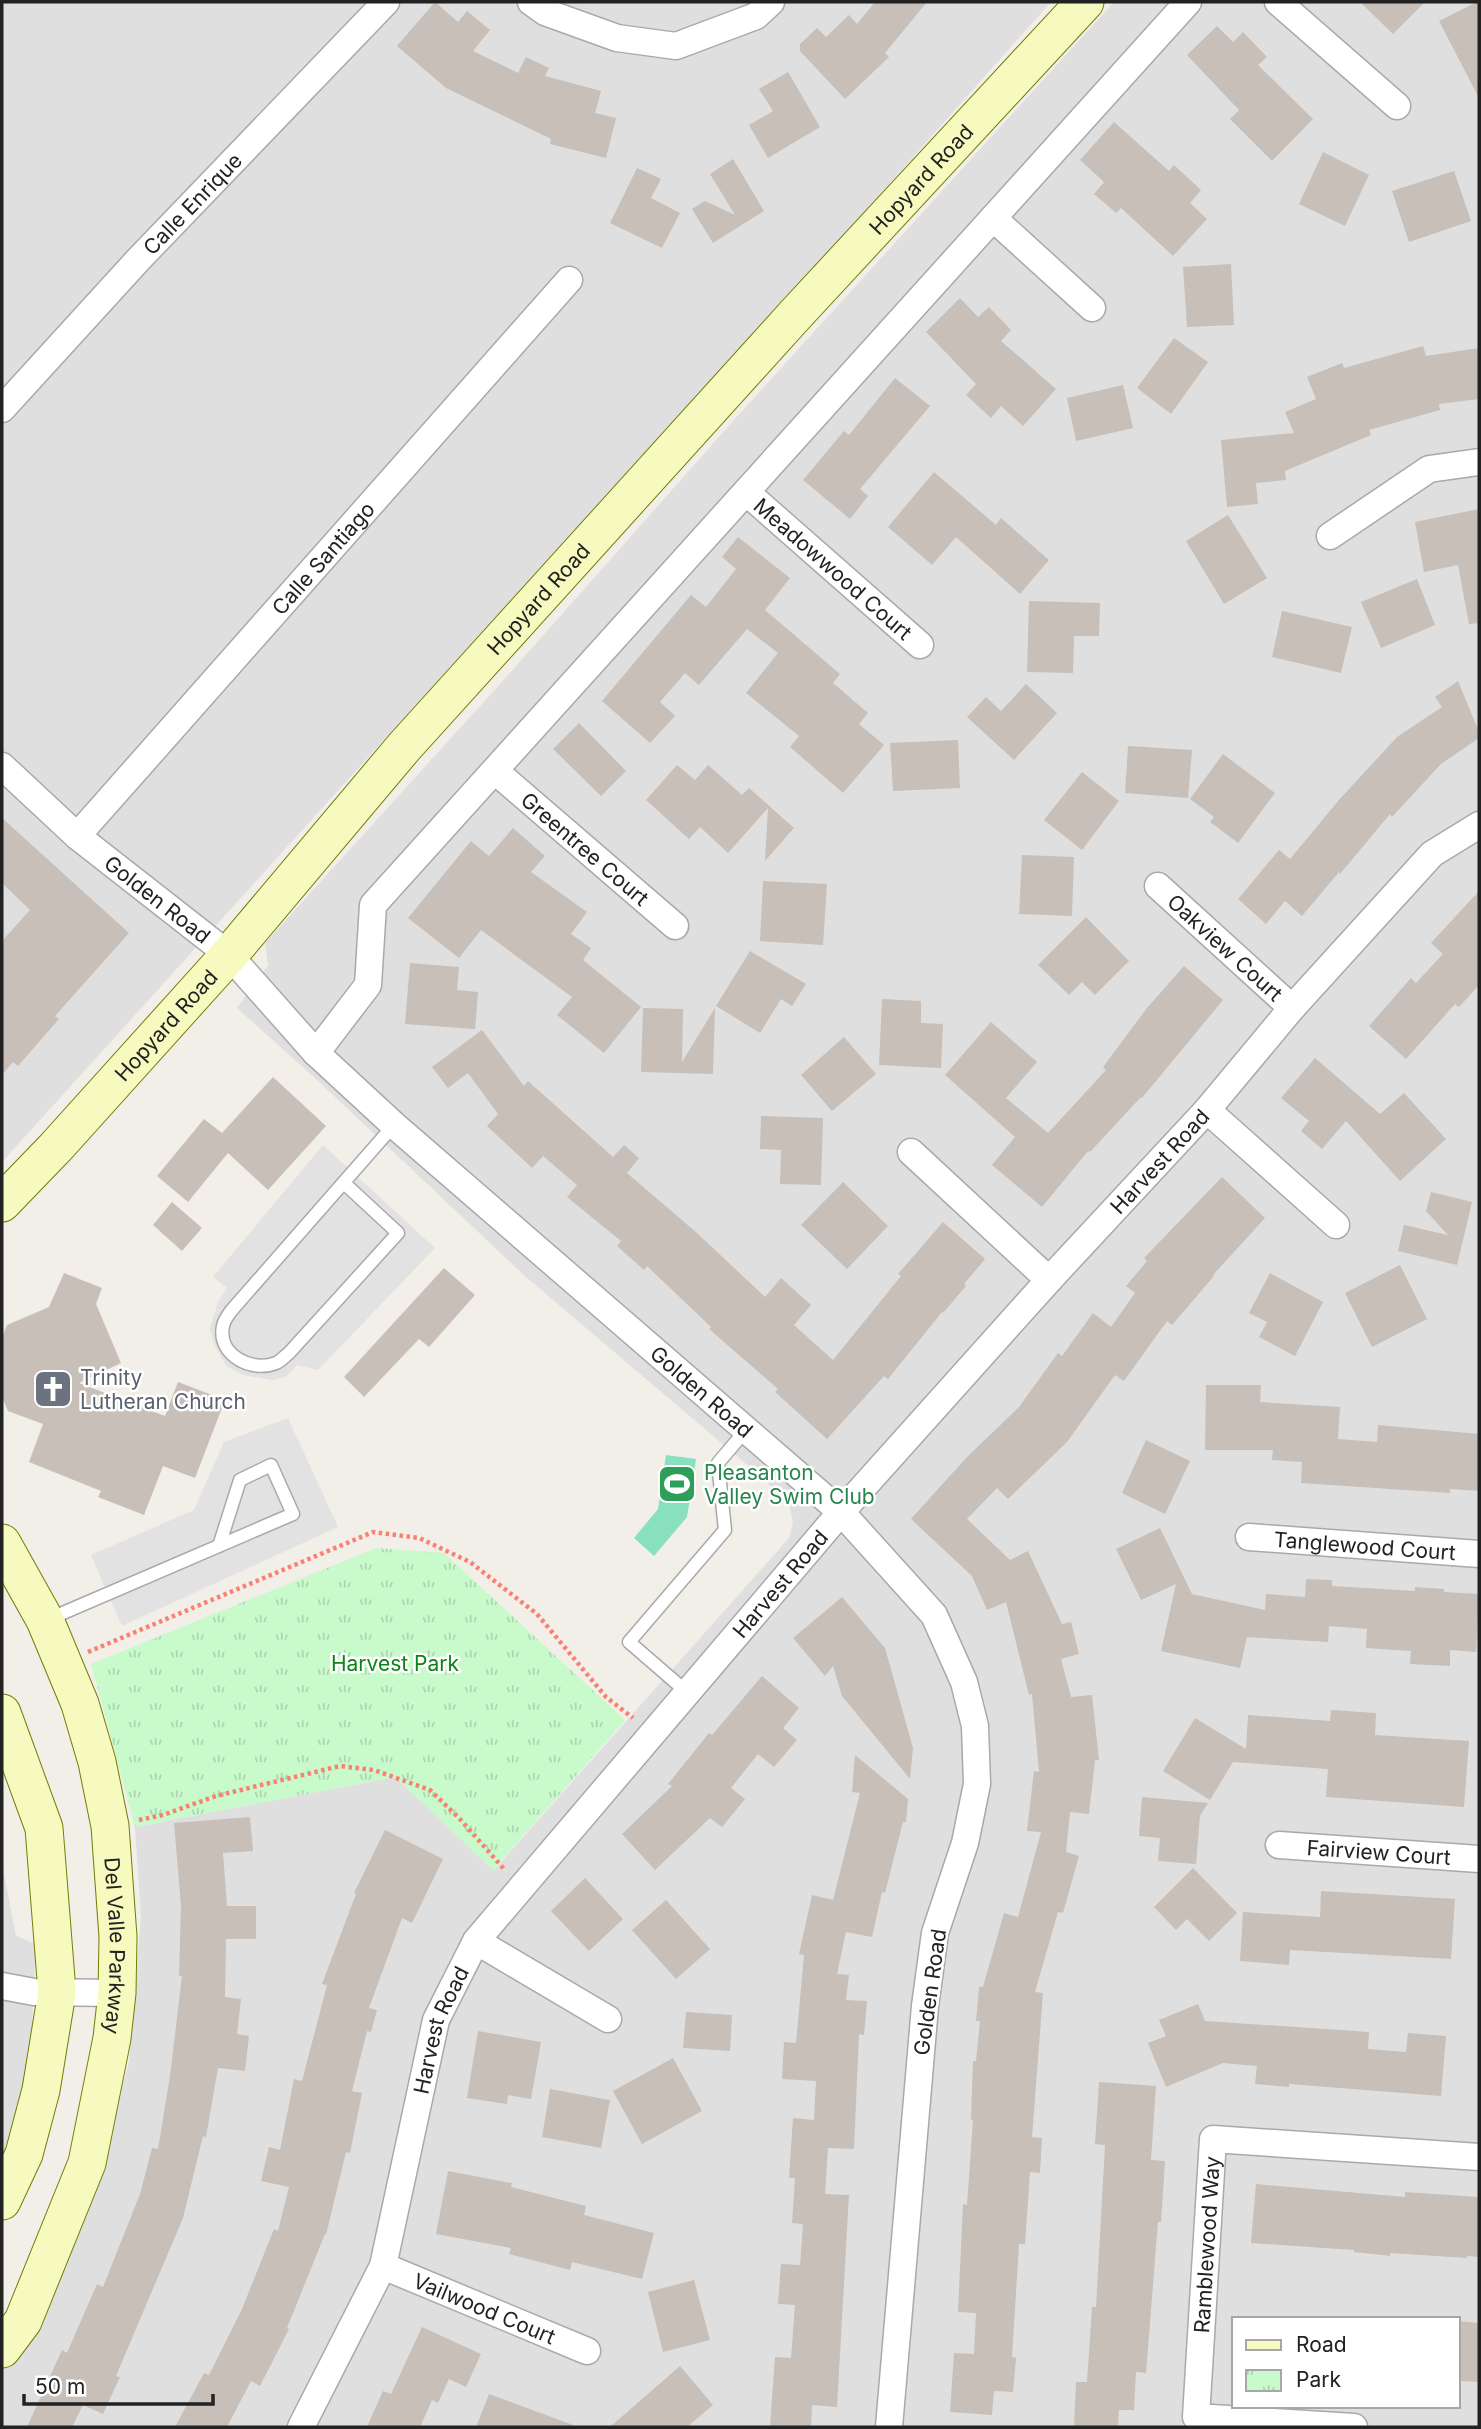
<svg xmlns="http://www.w3.org/2000/svg" width="1481" height="2429" font-family="Inter,sans-serif">
<style>
.residential{fill:#e0dfdf;fill-rule:evenodd}
.park{fill:url(#park-tufts)}
.pitch{fill:#88e0be}
.parking{fill:#e2e2e2}
.building{fill:#c7bfb8}
.lines{fill:none;stroke-linecap:round;stroke-linejoin:round}
.lane-casing{stroke:#a9a9a9;stroke-width:15}
.street-casing{stroke:#a9a9a9;stroke-width:29}
.secondary-casing{stroke:#707d05;stroke-width:39}
.path{stroke:#fa8072;stroke-width:4.5;stroke-dasharray:3.5 3.5;stroke-linecap:butt}
.lane{stroke:#fff;stroke-width:12}
.street{stroke:#fff;stroke-width:26}
.secondary{stroke:#f7fabf;stroke-width:37}
.labels{text-anchor:middle;dominant-baseline:central;stroke-width:5;stroke-linejoin:round;paint-order:stroke}
.street-label{font-size:21px;fill:#222;stroke:#fff}
.worship-label{font-size:21px;fill:#5b616d;stroke:#fff;text-anchor:start}
.leisure-label{font-size:21px;fill:#27864d;stroke:#fff;text-anchor:start}
.park-label{font-size:21px;fill:#0c8416;stroke:#fff}
</style>
<defs>
<pattern id="park-tufts" width="24" height="20" patternUnits="userSpaceOnUse" patternTransform="scale(1.75)"><rect width="24" height="20" fill="#c8facc"/><path d="M3 7l-1-3M5 7V3M7 7l1-3M15 17l-1-3M17 17v-4M19 17l1-3" fill="none" stroke="#acd6af"/></pattern>
</defs>
<rect width="100%" height="100%" fill="#f2efe9"/>
<path class="residential" d="M2 2H1051L825 256 630 468 2 1162Z
M1114 2H1479V2427H2V2371L24 2339 94 2189 129 2062 141 1917 135 1827 395 1777 494 1870 789 1538 793 1523 790 1508 766 1481 526 1277 315 1078 237 1008 268 965 265 943 500 684 733 421ZM1234 2319H1458V2406H1234Z
M2 1863 16 1936 36 1944 30 2067 10 2144 2 2163Z"/>
<path class="park" d="M376 1548 444 1553 625 1720 493 1870 395 1777 135 1827 91 1664Z"/>
<path class="pitch" d="M666 1455 696 1459 687 1517 654 1556 634 1538 658 1509Z"/>
<path class="parking" d="M323 1145 435 1248 318 1370 297 1365 287 1376 273 1380 243 1375 226 1366 214 1344 210 1329 218 1302 227 1288 213 1277Z
M288 1418 338 1527 122 1626 91 1555 194 1510 224 1442Z"/>
<path class="building" d="M435 2 458 22 467 11 490 30 473 51 518 73 526 57 549 68 545 76 601 91 595 113 616 118 606 158 550 144 551 139 446 88 397 46Z
M875 2H927L885 53 889 57 845 99 800 51V44L817 28 826 37 849 15 857 24Z
M1360 2H1425L1393 34Z
M1477 2H1479V98L1439 21Z
M1217 26 1233 42 1243 32 1267 57 1258 65 1313 119 1272 161 1230 119 1239 110 1187 55Z
M788 72 820 127 768 158 749 125 773 111 759 89Z
M1114 122 1169 171 1174 165 1201 190 1190 203 1207 219 1173 256 1121 208 1116 213 1094 194 1104 182 1080 160Z
M1323 152 1369 175 1345 226 1299 204Z
M733 159 764 211 713 243 692 209 705 201 735 215 710 174Z
M637 168 661 179 651 198 680 213 662 248 610 223Z
M1454 171 1471 221 1409 242 1392 191Z
M1231 264 1234 325 1187 327 1183 267Z
M960 298 978 317 989 307 1011 330 1001 341 1056 389 1023 426 1001 406 991 418 966 395 976 384 926 332Z
M1174 338 1208 362 1171 414 1137 388Z
M1423 346 1426 356 1479 348V399L1439 404 1440 410 1369 430 1371 435 1285 471 1286 480 1256 483 1258 504 1227 507 1221 440 1294 433 1285 412 1316 399 1307 377 1342 363 1344 368Z
M895 378 930 406 860 489 868 496 850 519 803 480 844 431 849 435Z
M1123 385 1133 428 1076 441 1067 398Z
M934 472 996 525 1001 518 1049 560 1020 594 956 537 932 565 888 527Z
M1479 509V623L1469 624 1458 565 1424 572 1415 522Z
M1228 515 1267 578 1224 604 1186 541Z
M738 537 790 578 765 610 840 674 833 683 868 713 859 724 884 745 843 793 790 747 799 736 746 693 778 653 747 629 699 685 685 673 660 702 675 716 650 743 602 701 691 595 706 607 736 569 722 557Z
M1417 579 1435 625 1381 648 1361 602Z
M1029 601 1100 603 1099 636H1074L1073 673 1027 672Z
M1282 611 1352 627 1341 673 1272 657Z
M1458 681 1479 732V738L1441 764 1392 817 1390 814 1340 874 1339 872 1302 916 1285 901 1266 924 1238 899 1279 850 1290 859 1339 800 1397 737 1442 707 1435 697Z
M1026 684 1057 713 1014 760 967 717 986 697 1001 711Z
M579 723 626 771 601 796 553 749Z
M958 740 960 788 893 791 890 743Z
M1128 746 1192 750 1188 798 1125 793Z
M1223 754 1275 793 1238 843 1210 822 1214 817 1190 799Z
M677 765 695 780 708 765 742 795 749 788 794 828 765 861 768 808 728 853 700 827 689 839 646 800Z
M1082 772 1119 801 1082 850 1044 820Z
M2 818 129 933 55 1016 59 1019 18 1066 13 1062 2 1075V941L30 910 2 883Z
M513 828 545 856 531 872 587 912 571 934 591 948 583 960 641 1007 604 1053 557 1015 572 997 481 930 459 958 408 918 471 841 489 856Z
M1022 855 1074 857 1072 916 1019 914Z
M763 881 827 884 823 945 760 941Z
M1479 891V985L1459 1007 1455 1004 1406 1059 1369 1026 1411 978 1416 983 1443 954 1431 943Z
M1086 917 1129 961 1095 995 1082 982 1069 995 1038 965Z
M750 951 806 984 792 1006 781 999 760 1033 716 1006Z
M410 963 459 967 457 990 478 992 475 1029 405 1024Z
M1184 966 1223 1000 1142 1098 1141 1097 1090 1152 1088 1151 1042 1207 992 1165 1015 1137 945 1075 991 1022 1037 1062 1006 1098 1048 1133 1106 1070 1103 1067 1147 1008Z
M882 999 921 1001V1023L943 1024 941 1068 879 1065Z
M643 1008 683 1009 682 1062 715 1008 713 1074 641 1072Z
M482 1030 524 1086 528 1081 613 1157 624 1145 639 1158 627 1173 697 1233 765 1297 781 1278 811 1305 794 1325 833 1360 901 1276 898 1274 943 1222 985 1259 964 1284 966 1286 943 1313 942 1312 888 1379 884 1376 827 1439 775 1392 778 1389 709 1329 711 1327 647 1266 644 1270 617 1246 621 1241 567 1197 577 1185 543 1156 532 1168 487 1126 498 1114 468 1073 448 1088 432 1067Z
M844 1037 876 1074 832 1111 801 1075Z
M1315 1058 1380 1114 1404 1093 1446 1139 1400 1181 1346 1121 1322 1149 1301 1131 1309 1121 1281 1098Z
M273 1077 326 1126 268 1190 228 1153 188 1202 157 1176 204 1119 222 1133Z
M761 1116 823 1118 821 1185 780 1184 781 1150 760 1149Z
M1222 1177 1265 1218 1213 1275 1214 1276 1172 1325 1167 1321 1124 1381 1115 1375 1067 1442 1008 1499 997 1488 967 1519 1010 1560 1028 1551 1062 1624 1071 1622 1079 1654 1061 1659 1071 1697 1092 1695 1099 1760H1095L1089 1814 1070 1812 1066 1852 1079 1856 1063 1913 1058 1912 1035 1992 1043 1993 1032 2137 1042 2138 1040 2173 1030 2172 1025 2244H1019L1012 2357 1016 2358 1013 2392 994 2391 992 2415 950 2412 954 2353 974 2354 976 2313 958 2312 963 2204 967 2205 973 2120H971L973 2061H976L980 2021H976L979 1987H983L1004 1913 1018 1917 1041 1832 1027 1831 1034 1771 1039 1772 1032 1694 1029 1695 1006 1602 987 1610 972 1576 911 1519 967 1457 1019 1407 1058 1353 1062 1356 1093 1313 1111 1327 1135 1293 1126 1286 1147 1261 1144 1258Z
M843 1182 888 1226 847 1269 801 1225Z
M1431 1192 1472 1202 1457 1265 1398 1251 1404 1225 1448 1235 1426 1211Z
M172 1202 202 1228 182 1251 153 1225Z
M1400 1265 1427 1319 1372 1347 1345 1293Z
M444 1268 475 1295 429 1347 419 1339 364 1397 344 1377Z
M64 1273 102 1288 96 1304 121 1363 79 1383 165 1416 178 1382 225 1400 195 1478 163 1466 144 1515 98 1497 101 1491 29 1462 43 1424 8 1411 2 1397V1338L7 1325 49 1307Z
M1270 1273 1323 1302 1295 1356 1259 1337 1267 1322 1249 1313Z
M1206 1385H1261L1260 1402 1340 1407 1338 1439 1377 1442 1378 1425 1479 1434V1491L1450 1489V1493L1301 1483 1302 1462 1272 1460 1273 1450H1205Z
M1146 1440 1190 1461 1165 1514 1122 1493Z
M1160 1528 1192 1594 1265 1610 1266 1594 1305 1597 1306 1579 1332 1580V1586L1415 1591V1587L1444 1589V1592L1479 1594 1476 1652 1450 1650V1666L1410 1664 1411 1651 1366 1648 1367 1629 1329 1626 1328 1642 1247 1637 1240 1668 1161 1651 1176 1584 1141 1600 1116 1549Z
M842 1597 885 1648 913 1748 910 1779 842 1696 833 1666 825 1676 793 1638Z
M762 1676 799 1708 783 1728 797 1740 774 1767 758 1754 731 1788 745 1799 722 1827 710 1818 655 1870 622 1834 672 1786 668 1784 709 1733 712 1735Z
M1331 1710 1376 1713 1375 1735 1469 1741 1464 1807 1326 1797 1328 1769 1233 1762 1210 1800 1163 1771 1195 1718 1246 1749 1248 1715 1330 1721Z
M855 1755 908 1799 906 1822H903L885 1893 882 1892 872 1937 846 1932 837 1974 849 1975 846 2000 867 2001 864 2035 859 2034 854 2149 828 2148 825 2194 849 2195 837 2407 812 2405 811 2427H770L775 2357 791 2358 795 2305 778 2304 781 2264 800 2265 803 2224 792 2223 795 2178H789L793 2118 814 2120 816 2081 782 2079 784 2042 796 2043 804 1955 799 1954 812 1895 833 1900 860 1793 852 1792Z
M1142 1797 1208 1803 1200 1816 1196 1864 1158 1861 1160 1838 1139 1836Z
M250 1817 253 1851 223 1853 227 1906H256V1939H226L225 1997 241 1999 237 2034 249 2036 245 2071 218 2068 206 2137 203 2136 183 2218 116 2376 120 2377 103 2414 83 2405 72 2427H27L62 2350 67 2353 97 2284 103 2287 140 2194 152 2148 158 2149 170 2076 182 1976H179L181 1906 174 1823Z
M385 1830 443 1859 412 1923 402 1918 369 2008 377 2010 371 2032 367 2031 352 2091 362 2093 350 2153 346 2152 326 2235 325 2234 287 2328 289 2329 260 2386 251 2381 227 2427H175L204 2373 209 2375 242 2309 274 2229 278 2231 289 2187 261 2181 269 2147 280 2150 294 2079 302 2081 327 1985 322 1984 356 1894 354 1893Z
M1193 1868 1237 1913 1209 1941 1187 1919 1176 1930 1154 1907Z
M585 1878 623 1919 589 1951 551 1911Z
M1321 1891 1455 1899 1451 1959 1290 1950 1289 1965 1240 1961 1243 1912 1320 1917Z
M666 1900 710 1949 676 1979 632 1930Z
M1198 2004 1205 2021 1369 2032 1368 2049 1406 2052 1408 2033 1446 2036 1441 2096 1289 2084V2087L1255 2084 1257 2066 1223 2063 1166 2087 1148 2043 1166 2036 1159 2020Z
M686 2012 732 2015 730 2051 683 2048Z
M478 2031 541 2042 531 2099 508 2095 507 2104 467 2098Z
M673 2058 702 2111 642 2144 613 2091Z
M1099 2082 1156 2086 1151 2160 1165 2161 1161 2222H1158L1146 2373 1136 2372 1134 2410H1119L1118 2427H1074L1076 2382H1087L1092 2307H1096L1105 2145 1095 2144Z
M550 2089 610 2100 601 2148 542 2137Z
M448 2171 512 2183 511 2187 586 2206 584 2215 654 2233 642 2279 572 2262 570 2270 509 2254 511 2248 436 2234Z
M1256 2184 1405 2197V2192L1479 2197V2257L1467 2256V2258L1390 2253V2256L1354 2252V2250L1251 2243Z
M694 2280 710 2340 663 2352 648 2292Z
M1458 2321 1479 2323V2382L1458 2381Z
M422 2327 481 2354 466 2387 449 2379 438 2403 432 2400 420 2427H367L383 2391 391 2394Z
M680 2366 713 2405 687 2427H610Z
M489 2394 573 2425V2427H476Z"/>
<g class="lines">
<defs>
<path id="lane" d="M344 1183 398 1233 289 1353C285 1356 281 1361 276 1363 252 1373 217 1355 223 1326 224 1321 228 1315 231 1311L394 1125
M49 1619 293 1514 271 1465 240 1480 219 1546
M688 1693 629 1642 725 1530 718 1463 746 1430"/>
<g id="street">
<path d="M531 2 545 12 617 38 676 46 756 16 771 2"/>
<path d="M1278 2 1397 106"/>
<path d="M993 218 1092 308"/>
<path id="s1" d="M2 409 138 260 386 2"/>
<path id="s2" d="M746 492 920 645"/>
<path d="M1330 536 1429 469 1479 462"/>
<path id="s3" d="M2 766 77 836 229 955 316 1053 394 1125 841 1512 934 1615 964 1682 975 1726 977 1784 965 1843 935 1933 925 2006 889 2427"/>
<path id="s4" d="M495 771 675 926"/>
<path id="s5" d="M77 836 569 280"/>
<path id="s6" d="M1158 886 1292 1008"/>
<path d="M316 1053 368 985 373 905 1188 2"/>
<path d="M1207 1110 1336 1225"/>
<path d="M911 1152 1049 1280"/>
<path id="s7" d="M1249 1537 1479 1554"/>
<path id="s8" d="M1279 1845 1479 1859"/>
<path d="M476 1941 608 2019"/>
<path d="M2 1986 34 1992 117 1993"/>
<path id="s9" d="M383 2266 587 2351"/>
<path id="s10" d="M301 2427 383 2266 436 2020 476 1941 841 1512 1049 1280 1207 1110 1292 1008 1432 854 1479 825"/>
<path id="s11" d="M1354 2427 1196 2417 1213 2139 1479 2157"/>
</g>
<g id="secondary">
<path id="s12" d="M2 1203 56 1147 229 955 404 747 795 315 1085 2"/>
<path id="s13" d="M2 1543 45 1620 80 1704 97 1762 110 1826 118 1937 117 1993 112 2038 87 2163 23 2321 2 2349"/>
<path d="M2 1713 44 1828 57 1992 41 2090 24 2154 2 2201"/>
</g>
</defs>
<use href="#lane" class="lane-casing"/>
<use href="#street" class="street-casing"/>
<use href="#secondary" class="secondary-casing"/>
<path class="path" d="M88 1652 373 1532 419 1538 470 1562 537 1614 606 1697 633 1718
M139 1820 163 1815 216 1796 340 1766 374 1770 430 1790 459 1818 504 1869"/>
<use href="#lane" class="lane"/>
<use href="#street" class="street"/>
<use href="#secondary" class="secondary"/>
</g>
<defs>
<symbol id="church-square" viewBox="-11 -11 22 22"><rect x="-9" y="-9" width="18" height="18" rx="4" fill="#6b7280" stroke="#fff"/><path d="M-1.2-6h2.4v3.5h3.3v2.4h-3.3V6h-2.4V-.1h-3.3v-2.4h3.3Z" fill="#fff"/></symbol>
<symbol id="stadium-square" viewBox="-11 -11 22 22"><rect x="-9" y="-9" width="18" height="18" rx="4" fill="#2e9e5b" stroke="#fff"/><path d="M0-5a6.5 5 0 1 0 0 10a6.5 5 0 1 0 0-10ZM-3.5-1.8h7v3.6h-7Z" fill="#fff"/></symbol>
</defs>
<g fill-rule="evenodd">
<use href="#church-square" x="31" y="1367" width="44" height="44"/>
<use href="#stadium-square" x="655" y="1462" width="44" height="44"/>
</g>
<g class="labels">
<g class="street-label">
<text stroke="none"><textPath href="#s12" startOffset="1376">Hopyard Road</textPath></text>
<text stroke="none"><textPath href="#s1" startOffset="280">Calle Enrique</textPath></text>
<text stroke="none"><textPath href="#s5" startOffset="371">Calle Santiago</textPath></text>
<text stroke="none"><textPath href="#s2" startOffset="116">Meadowwood Court</textPath></text>
<text stroke="none"><textPath href="#s12" startOffset="808">Hopyard Road</textPath></text>
<text stroke="none"><textPath href="#s4" startOffset="119">Greentree Court</textPath></text>
<text stroke="none"><textPath href="#s3" startOffset="205">Golden Road</textPath></text>
<text stroke="none"><textPath href="#s6" startOffset="91">Oakview Court</textPath></text>
<text stroke="none"><textPath href="#s12" startOffset="242">Hopyard Road</textPath></text>
<text stroke="none"><textPath href="#s10" startOffset="1558">Harvest Road</textPath></text>
<text stroke="none"><textPath href="#s3" startOffset="940">Golden Road</textPath></text>
<text stroke="none"><textPath href="#s7" startOffset="116">Tanglewood Court</textPath></text>
<text stroke="none"><textPath href="#s10" startOffset="990">Harvest Road</textPath></text>
<text stroke="none"><textPath href="#s8" startOffset="100">Fairview Court</textPath></text>
<text stroke="none"><textPath href="#s13" startOffset="425">Del Valle Parkway</textPath></text>
<text transform="translate(930 1992) rotate(-82)">Golden Road</text>
<text stroke="none"><textPath href="#s10" startOffset="424">Harvest Road</textPath></text>
<text stroke="none"><textPath href="#s11" startOffset="331">Ramblewood Way</textPath></text>
<text stroke="none"><textPath href="#s9" startOffset="110">Vailwood Court</textPath></text>
</g>
<g class="worship-label">
<text x="80" y="1377">Trinity<tspan x="80" dy="24">Lutheran Church</tspan></text>
</g>
<g class="leisure-label">
<text x="704" y="1472">Pleasanton<tspan x="704" dy="24">Valley Swim Club</tspan></text>
</g>
<g class="park-label">
<text x="395" y="1663">Harvest Park</text>
</g>
</g>
<rect width="1481" height="2429" fill="none" stroke="#222222" stroke-width="7"/>
<rect x="1232" y="2317" width="228" height="91" fill="#ffffff" stroke="#a7a7a7" stroke-width="2"/>
<rect x="1246" y="2340" width="35" height="10" fill="#f7fabf" stroke="#a7a7a7" stroke-width="2"/>
<text x="1296" y="2352" font-size="21" fill="#222222">Road</text>
<rect x="1246" y="2370" width="35" height="21" fill="url(#park-tufts)" stroke="#a7a7a7" stroke-width="2"/>
<text x="1296" y="2387" font-size="21" fill="#222222">Park</text>
<path d="M24 2394v10h189v-10" fill="none" stroke="#222222" stroke-width="3.5"/>
<text x="35" y="2394" font-size="21" fill="#222222" stroke="#ffffff" stroke-width="5" paint-order="stroke">50 m</text>
</svg>
